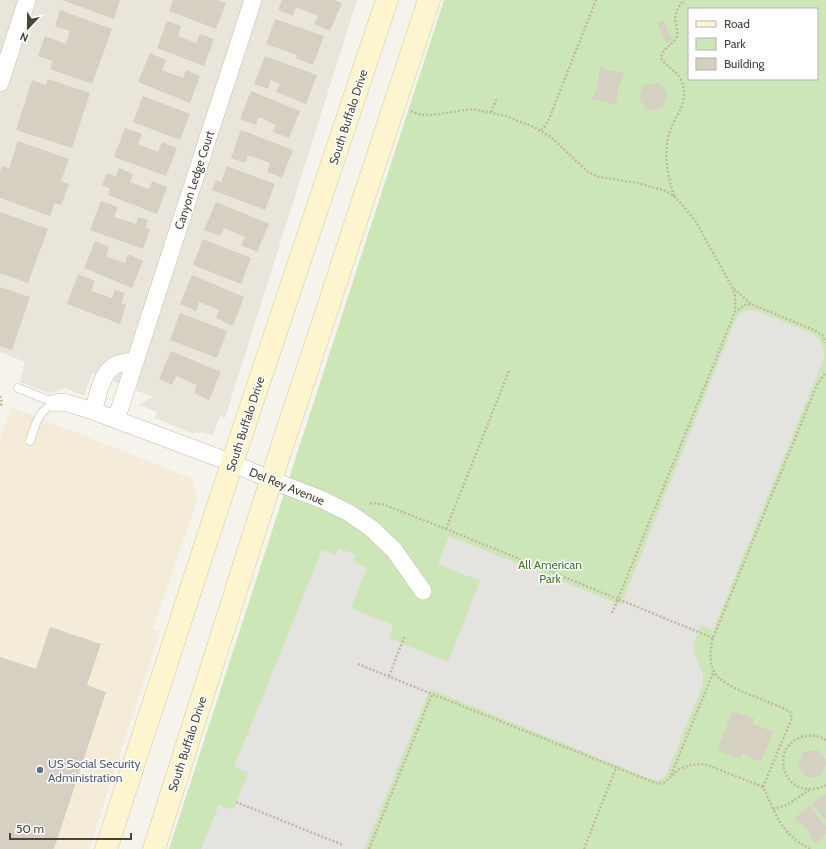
<svg xmlns="http://www.w3.org/2000/svg" width="826" height="849" font-family="Cabin,sans-serif">
<style>
.residential{fill:#e9e5da}
.commercial{fill:#f5ebd9}
.green{fill:#cde6b8;fill-rule:evenodd}
.parking{fill:#e4e3e0}
.building{fill:#d6d0c2}
.lines{fill:none;stroke-linecap:round;stroke-linejoin:round}
.service-casing{stroke:#c0bcaf;stroke-width:9}
.minor-casing{stroke:#c0bcaf;stroke-width:18}
.secondary-casing{stroke:#d1c89e;stroke-width:23}
.path{stroke:#c1b8a1;stroke-width:2.5;stroke-dasharray:2 2;stroke-linecap:butt}
.service{stroke:#fff;stroke-width:8}
.minor{stroke:#fff;stroke-width:17}
.secondary{stroke:#fcf5cf;stroke-width:22}
.service-dot{fill:#5c6f8a;stroke:#fff;stroke-width:1.5}
.labels{text-anchor:middle;dominant-baseline:central;stroke-width:3;stroke-linejoin:round;paint-order:stroke}
.street-label{font-size:12px;fill:#49443a;stroke:#fff}
.park-label{font-size:12px;fill:#45782f;stroke:#fff}
.service-label{font-size:12px;fill:#4e5e75;stroke:#fff;text-anchor:start}
</style>
<rect width="100%" height="100%" fill="#f5f3ec"/>
<path class="residential" d="M0 0H357L225 418 220 416 213 435 201 432 200 433 195 432 194 434 155 418 157 412 138 405 153 397 92 373 84 396 66 388 48 393 20 382 25 362 0 352Z"/>
<path class="commercial" d="M11 407 191 478 198 497 153 629 160 632 89 849H0V439Z"/>
<path class="green" d="M444 0H826V849H169ZM689 9H817V79H689Z"/>
<path class="parking" d="M747 310H755L813 334 821 341 824 349V358L713 630 701 625 694 642 693 650 703 675V684L666 775 662 779 657 780 648 778 430 689 364 849H201L219 805 233 810 248 773 234 767 322 550 335 555 339 548 356 555 353 562 367 568 351 608 393 625 389 638 448 662 480 581 438 564 449 536 621 605 733 326 737 317 742 312Z"/>
<path class="building" d="M62 0H120L114 19Z
M173 0H218L226 3 216 29 169 11Z
M282 0H334L342 3 330 31 314 24 318 16 296 7 293 16 278 10Z
M60 10 112 29 92 84 50 69 53 61 38 56 45 36 66 44 70 31 55 26Z
M275 19 324 36 313 65 296 58 297 55 266 44Z
M167 21 181 26 178 36 196 43 200 34 214 39 204 66 157 48Z
M664 21 672 40 666 43 657 23Z
M150 53 166 60 162 70 183 78 186 70 200 76 190 103 138 82Z
M265 56 317 75 306 104 276 92 280 84 271 80 268 89 254 84Z
M600 66 612 71 625 72 618 88 616 106 604 101 591 99 596 91 598 82Z
M48 79 90 93 72 148 16 130 32 80 46 85Z
M659 83 668 94 662 108 648 111 639 99 644 85Z
M251 91 300 111 289 138 273 132 276 125 259 117 256 125 240 119Z
M143 96 190 114 180 140 133 122Z
M125 128 142 134 138 144 158 152 162 142 177 148 166 176 114 157Z
M241 130 293 150 282 178 267 172 270 163 248 155 245 163 231 158Z
M18 141 69 159 61 181 69 184 61 205 55 203 50 216 0 198V171L2 166 9 168Z
M227 166 275 184 265 210 212 190 216 180 221 182Z
M119 168 133 174 130 182 149 189 152 181 167 187 157 214 108 195 110 189 102 185 107 173 116 177Z
M101 201 118 207 114 217 136 224 138 217 148 220 145 228 150 229 143 249 90 230Z
M216 202 269 224 257 252 241 245 245 237 224 228 220 236 204 230Z
M0 212 48 229 28 283 0 273Z
M203 239 251 258 241 284 193 265Z
M95 241 109 247 106 256 125 263 128 254 143 261 132 288 84 268Z
M78 274 95 281 91 291 112 298 115 290 125 293 121 303 126 305 120 324 67 304Z
M192 275 244 297 233 326 216 318 219 310 199 302 196 311 180 304Z
M0 287 30 297 12 350 0 346Z
M180 313 227 331 217 358 170 340Z
M171 351 221 372 209 400 194 393 197 385 176 376 172 385 159 379Z
M50 627 101 644 87 685 106 692 54 849H0V657L36 669Z
M733 711 755 719 753 724 773 732 761 762 742 754 740 759 717 750Z
M818 750 826 760V764L821 775 807 778 798 766 803 752Z
M826 794V820L811 804Z
M810 805 814 812 826 826V834L815 844 807 829 794 818 802 812Z"/>
<g class="lines">
<defs>
<path id="service" d="M18 388 55 403
M30 441C36 424 37 412 55 403"/>
<path id="minor" d="M0 83 27 0
M55 403 64 402 93 411 232 463 271 480 323 500 349 513 371 528 394 550 423 591
M93 411C98 397 100 375 114 366 120 362 128 362 135 361
M116 420 253 0"/>
<path id="secondary" d="M106 849 238 445 387 0
M154 849 271 480 429 0"/>
</defs>
<use href="#service" class="service-casing"/>
<use href="#minor" class="minor-casing"/>
<use href="#secondary" class="secondary-casing"/>
<path class="path" d="M411 111 422 115H433L472 109 506 116 534 127 551 137 588 172 599 177 638 183 666 191 674 196 685 208 696 222 733 289 735 296V312
M491 112 497 98
M541 130 545 126 549 119 596 0
M674 196C668 176 664 160 668 138 672 116 693 103 680 78 676 71 666 66 661 58 664 46 671 47 676 38 680 30 673 22 676 13 677 9 681 4 684 0
M734 289 751 304
M0 396 2 402 0 407
M370 503 382 504 446 529 618 599 735 312 745 305 751 304 814 330 822 335 826 343
M446 529 509 371
M612 613 618 599 713 638
M358 664 432 694
M389 676 405 635
M826 740C817 735 808 734 799 738 767 752 787 804 826 785
M671 775 714 671
M763 787 792 718 790 712C772 701 723 689 714 672 709 661 710 649 713 638L817 385 826 372
M236 802 343 845
M773 809 787 805 809 790
M369 849 432 694 658 784 665 782 679 769 691 765 705 764 763 787C777 815 780 834 810 849
M584 849 616 768"/>
<use href="#service" class="service"/>
<use href="#minor" class="minor"/>
<use href="#secondary" class="secondary"/>
</g>
<circle class="service-dot" cx="40" cy="770" r="4"/>
<g class="labels">
<g class="street-label">
<text transform="translate(348 117) rotate(-72)">South Buffalo Drive</text>
<text transform="translate(194 180) rotate(-72)">Canyon Ledge Court</text>
<text transform="translate(245 424) rotate(-72)">South Buffalo Drive</text>
<text transform="translate(287 486) rotate(22)">Del Rey Avenue</text>
<text transform="translate(187 744) rotate(-72)">South Buffalo Drive</text>
</g>
<g class="park-label">
<text x="550" y="564">All American<tspan x="550" dy="14">Park</tspan></text>
</g>
<g class="service-label">
<text x="48" y="763">US Social Security<tspan x="48" dy="14">Administration</tspan></text>
</g>
</g>
<rect x="688" y="8" width="130" height="72" fill="#ffffff" stroke="#b6b4b0"/>
<rect x="696" y="21" width="20" height="6" fill="#fcf5cf" stroke="#b6b4b0"/>
<text x="724" y="28" font-size="12" fill="#49443a">Road</text>
<rect x="696" y="38" width="20" height="12" fill="#cde6b8" stroke="#b6b4b0"/>
<text x="724" y="48" font-size="12" fill="#49443a">Park</text>
<rect x="696" y="58" width="20" height="12" fill="#d6d0c2" stroke="#b6b4b0"/>
<text x="724" y="68" font-size="12" fill="#49443a">Building</text>
<g transform="translate(28 28) rotate(202)" stroke="#ffffff" stroke-width="3" paint-order="stroke">
<path d="M0-3L7 15L0 10L-7 15Z" fill="#49443a"/>
<text y="-6" font-size="11" font-weight="bold" text-anchor="middle" fill="#49443a">N</text>
</g>
<path d="M10 833v6h121v-6" fill="none" stroke="#49443a" stroke-width="2"/>
<text x="16" y="833" font-size="12" fill="#49443a" stroke="#ffffff" stroke-width="3" paint-order="stroke">50 m</text>
</svg>
